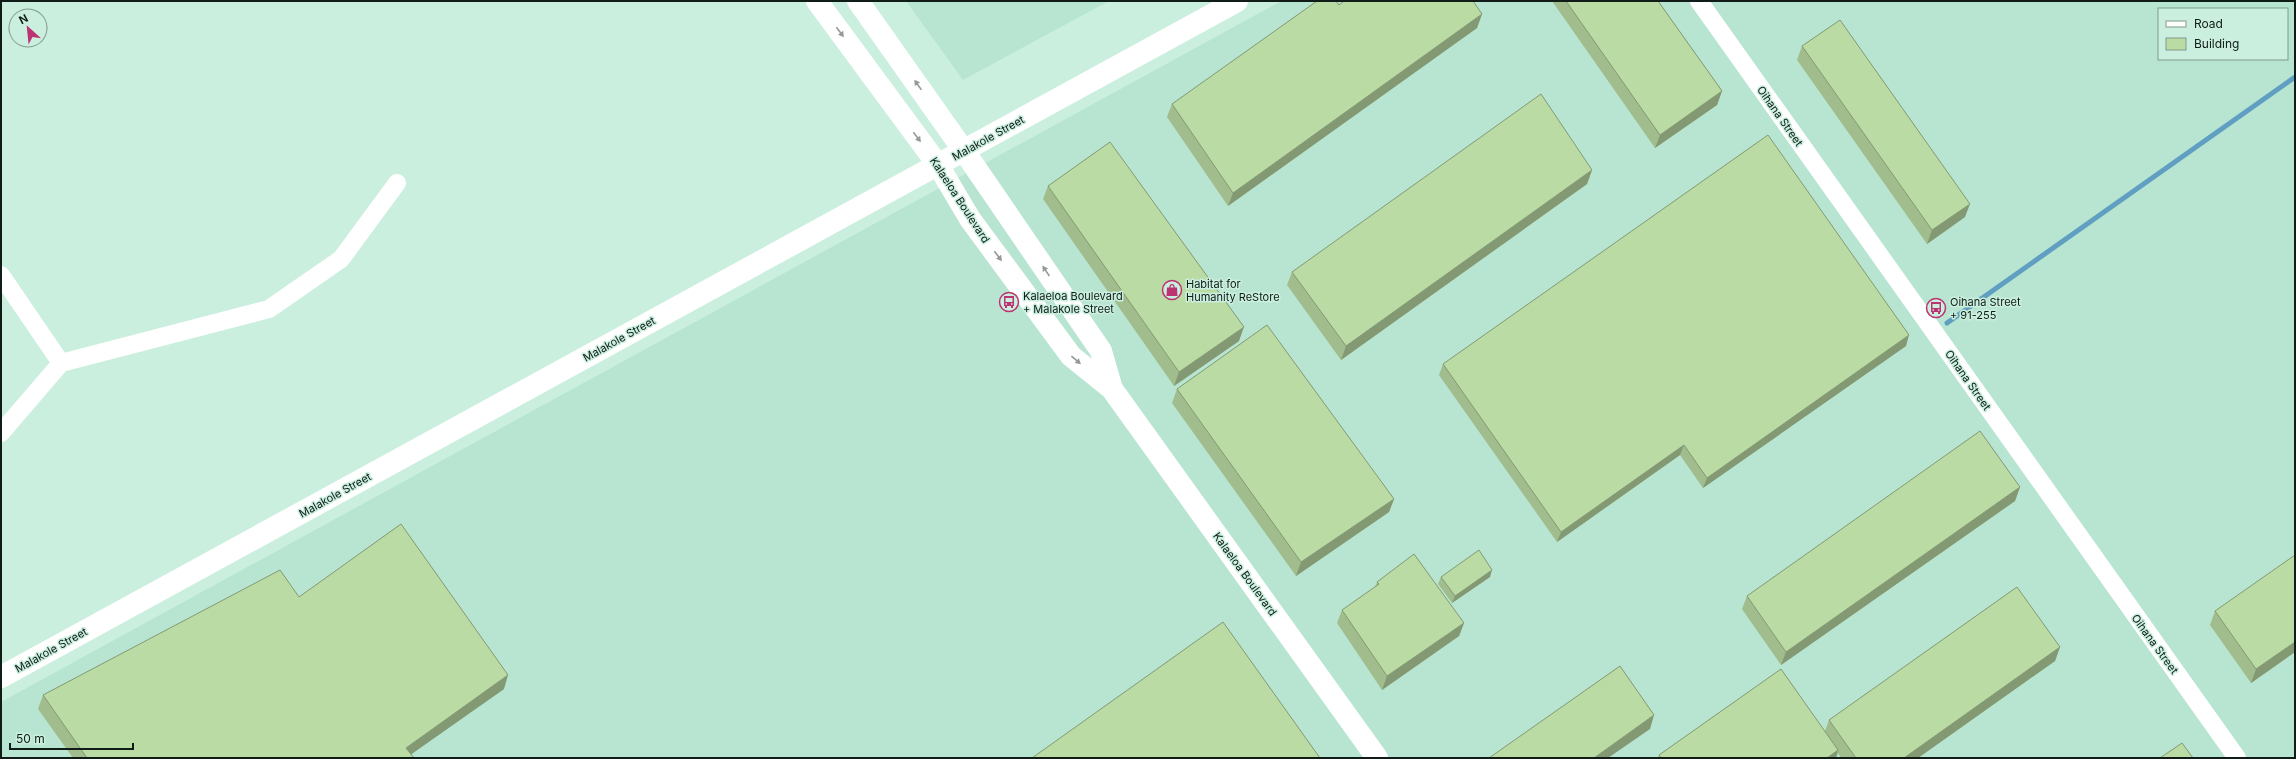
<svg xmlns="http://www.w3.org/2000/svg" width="2296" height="759" font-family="Inter,sans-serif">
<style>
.built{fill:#b8e5d1;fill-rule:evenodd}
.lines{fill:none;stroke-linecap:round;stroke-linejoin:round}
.stream{stroke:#609fc1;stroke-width:5}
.minor{stroke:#fff;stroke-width:18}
.tertiary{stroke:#fff;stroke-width:22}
.secondary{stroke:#fff;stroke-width:22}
.wall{fill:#a1bc8d}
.shaded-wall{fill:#839973}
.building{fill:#bbdba4;stroke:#839973}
.oneway{fill:#939997}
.labels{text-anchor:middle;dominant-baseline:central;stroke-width:3;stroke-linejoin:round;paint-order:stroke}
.street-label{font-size:11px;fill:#0f1c17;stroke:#cbefdf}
.poi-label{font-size:11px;fill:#0f1c17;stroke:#cbefdf;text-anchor:start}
</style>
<rect width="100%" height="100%" fill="#cbefdf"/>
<path class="built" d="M906 1H1109L963 80Z
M1281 1H2295V758H1V702ZM2159 9H2287V59H2159Z"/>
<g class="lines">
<path class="stream" d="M1947 323 2295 77"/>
<path class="minor" d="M1699 1 2237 758
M1 275 61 363 1 433
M61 363 269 309 341 259 397 183"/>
<path class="tertiary" d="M964 151 1101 351 1112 389
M938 165 970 219 1071 356 1112 389 1377 758
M1 677 1237 1"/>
<path class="secondary" d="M817 1 938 165
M858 1 964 151"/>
</g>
<path class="wall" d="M1552 1H1658L1722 91 1717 105 1655 148Z
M1339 5 1482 14 1477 28 1228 206 1167 117 1172 104Z
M1802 46 1965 217 1927 244 1797 60Z
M1592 170 1587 184 1341 360 1287 285 1292 272Z
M1048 186 1239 341 1174 386 1043 199Z
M1906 346 1703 488 1680 455 1557 542 1439 375 1443 364Z
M1177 389 1394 499 1389 512 1296 576 1172 403Z
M2020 487 2015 501 1781 665 1742 609 1747 596Z
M1441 577H1490L1452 603 1438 584Z
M1377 582 1464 623 1459 636 1382 690 1337 623 1342 610 1375 587Z
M299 597 504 689 411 754 414 758H73L38 709 43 695Z
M2215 611 2295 652 2251 683 2210 625Z
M2060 647 2055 661 1918 758H1841L1838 753 1836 758H1658L1659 755 1825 731 1829 720Z"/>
<path class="shaded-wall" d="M1482 14 1477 28 1228 206 1233 193Z
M1722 91 1717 105 1655 148 1660 135Z
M1592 170 1587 184 1341 360 1346 346Z
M1970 204 1965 217 1927 244 1932 230Z
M1244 327 1239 341 1174 386 1179 372Z
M1909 335 1906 346 1703 488 1707 478Z
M1684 445 1680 455 1557 542 1561 532Z
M2020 487 2015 501 1781 665 1786 652Z
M1394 499 1389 512 1296 576 1301 562Z
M1492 570 1490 577 1452 603 1455 596Z
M1464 623 1459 636 1382 690 1387 676Z
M2295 642V652L2251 683 2256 669Z
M2060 647 2055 661 1918 758H1904Z
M508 675 504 689 406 758V748Z
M1654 715 1650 729 1608 758H1594Z
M1838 750 1836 758H1827Z"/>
<path class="building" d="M1317 1H1336L1339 5 1344 1H1473L1482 14 1233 193 1172 104Z
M1566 1H1658L1722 91 1660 135Z
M1840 20 1970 204 1932 230 1802 46Z
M1541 94 1592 170 1346 346 1292 272Z
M1768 135 1909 335 1707 478 1684 445 1561 532 1443 364Z
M1110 142 1244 327 1179 372 1048 186Z
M1267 325 1394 499 1301 562 1177 389Z
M1980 431 2020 487 1786 652 1747 596Z
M401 524 508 675 406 748 414 758H87L43 695 280 570 299 597Z
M1479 550 1492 570 1455 596 1441 577Z
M1414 554 1464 623 1387 676 1342 610 1379 584 1377 582Z
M2295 555V642L2256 669 2215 611Z
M2017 587 2060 647 1904 758H1856L1829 720Z
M1223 622 1320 758H1032Z
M1620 666 1654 715 1594 758H1489Z
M1781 669 1838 750 1827 758H1661L1659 755Z
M2182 743 2193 758H2160Z"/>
<defs><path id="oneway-solid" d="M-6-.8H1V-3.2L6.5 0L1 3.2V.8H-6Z"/></defs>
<g class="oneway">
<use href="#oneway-solid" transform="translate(840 32) rotate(53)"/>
<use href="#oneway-solid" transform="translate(918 85) rotate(-125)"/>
<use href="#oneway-solid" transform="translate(917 137) rotate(53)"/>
<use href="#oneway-solid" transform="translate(998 256) rotate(53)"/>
<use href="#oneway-solid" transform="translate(1046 271) rotate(-124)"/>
<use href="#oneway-solid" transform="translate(1076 360) rotate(40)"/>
</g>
<defs>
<symbol id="shop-ring" viewBox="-11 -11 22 22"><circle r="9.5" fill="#cbefdf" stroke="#bb3370" stroke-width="1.5"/><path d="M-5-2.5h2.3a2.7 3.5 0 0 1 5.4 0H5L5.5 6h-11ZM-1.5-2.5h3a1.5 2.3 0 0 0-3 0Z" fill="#bb3370"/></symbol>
<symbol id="bus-ring" viewBox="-11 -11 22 22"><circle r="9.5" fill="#cbefdf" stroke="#bb3370" stroke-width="1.5"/><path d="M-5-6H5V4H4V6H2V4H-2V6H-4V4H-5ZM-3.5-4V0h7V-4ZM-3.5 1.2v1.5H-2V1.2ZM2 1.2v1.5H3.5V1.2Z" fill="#bb3370"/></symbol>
</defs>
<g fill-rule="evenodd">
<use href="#shop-ring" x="1161" y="279" width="22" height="22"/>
<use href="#bus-ring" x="998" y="291" width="22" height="22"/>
<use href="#bus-ring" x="1925" y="297" width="22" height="22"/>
</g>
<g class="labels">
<g class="street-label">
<text transform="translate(1780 116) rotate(55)">Oihana Street</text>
<text transform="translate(988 138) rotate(-29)">Malakole Street</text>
<text transform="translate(960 200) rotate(57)">Kalaeloa Boulevard</text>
<text transform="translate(619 339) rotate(-29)">Malakole Street</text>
<text transform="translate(1968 380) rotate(55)">Oihana Street</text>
<text transform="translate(335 495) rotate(-29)">Malakole Street</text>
<text transform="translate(1245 574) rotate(54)">Kalaeloa Boulevard</text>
<text transform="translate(2155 644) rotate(54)">Oihana Street</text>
<text transform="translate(51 650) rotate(-29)">Malakole Street</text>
</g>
<g class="poi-label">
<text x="1186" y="284">Habitat for<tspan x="1186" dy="13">Humanity ReStore</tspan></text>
<text x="1023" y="296">Kalaeloa Boulevard<tspan x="1023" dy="13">+ Malakole Street</tspan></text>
<text x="1950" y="302">Oihana Street<tspan x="1950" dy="13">+ 91-255</tspan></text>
</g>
</g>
<rect width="2296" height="759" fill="none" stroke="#0f1c17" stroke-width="4"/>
<rect x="2158" y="8" width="130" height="52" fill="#cbefdf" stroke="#809b8f"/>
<rect x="2166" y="21" width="20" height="6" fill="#ffffff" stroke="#809b8f"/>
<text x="2194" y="28" font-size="12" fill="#0f1c17">Road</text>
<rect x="2166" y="38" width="20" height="12" fill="#bbdba4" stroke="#809b8f"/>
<text x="2194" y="48" font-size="12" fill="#0f1c17">Building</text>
<g transform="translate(28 28) rotate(333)"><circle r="19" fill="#cbefdf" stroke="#809b8f"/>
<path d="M0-3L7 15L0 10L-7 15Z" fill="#bb3370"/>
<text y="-6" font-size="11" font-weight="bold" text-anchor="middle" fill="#0f1c17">N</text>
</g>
<path d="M10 743v6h123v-6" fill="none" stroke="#0f1c17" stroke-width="2"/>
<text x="16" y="743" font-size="12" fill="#0f1c17" stroke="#cbefdf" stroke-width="3" paint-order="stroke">50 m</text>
</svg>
